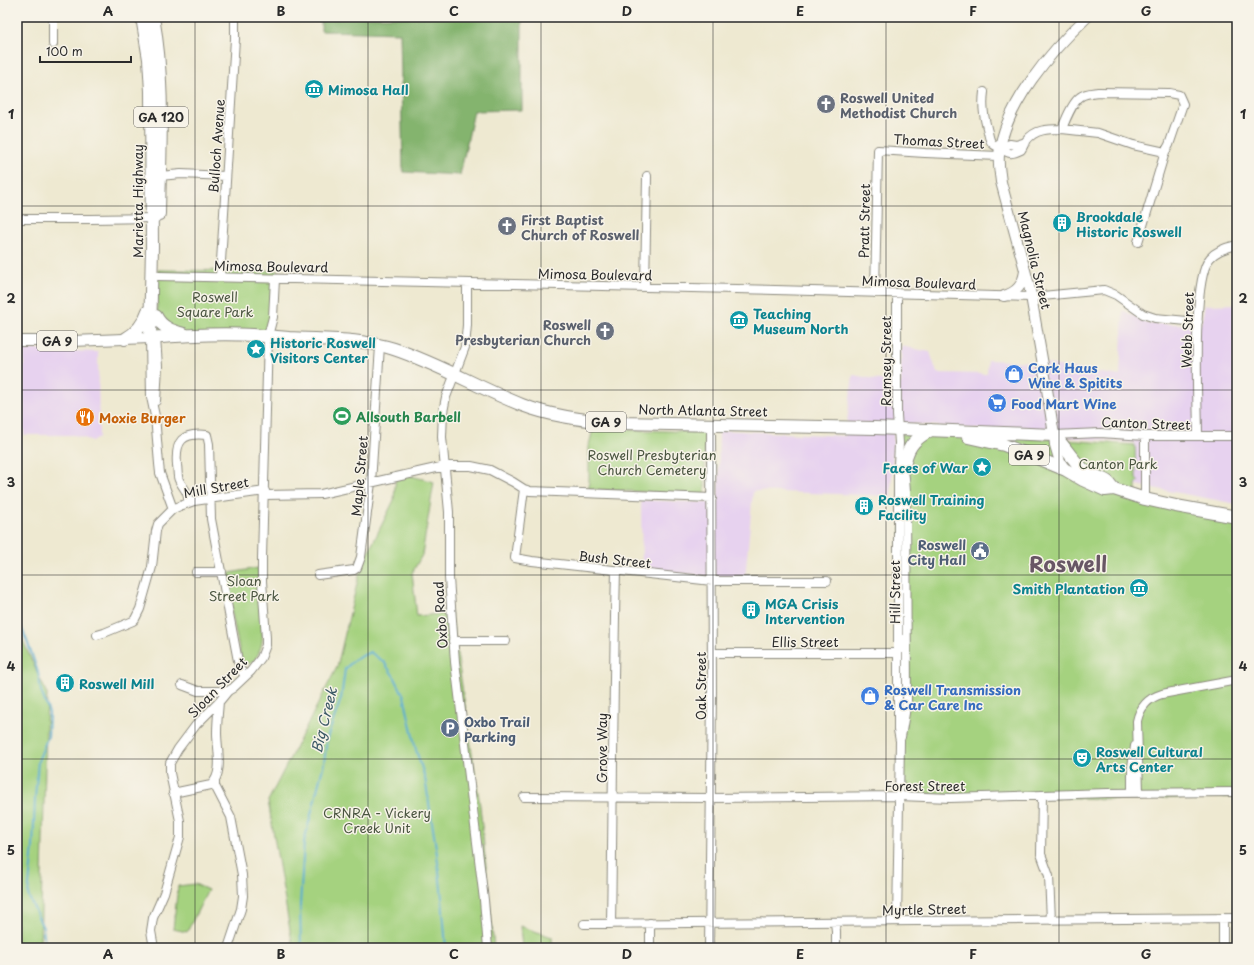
<svg xmlns="http://www.w3.org/2000/svg" width="1254" height="965" font-family="'Playpen Sans',sans-serif">
<style>
.built{fill:#e7d2ef}
.green{fill:#a5d27f;stroke:#687e55}
.forest{fill:#84b46e;stroke:#58704c}
.lines{fill:none;stroke-linecap:round;stroke-linejoin:round}
.stream{stroke:#55acd2;stroke-width:2}
.minor-casing{stroke:#8c8a7e;stroke-width:10}
.major-casing{stroke:#8c8a7e;stroke-width:12}
.highway-casing{stroke:#8c8a7e;stroke-width:14}
.minor{stroke:#fff;stroke-width:8}
.major{stroke:#fff;stroke-width:10}
.highway{stroke:#fff;stroke-width:12}
.grid{fill:none;stroke:#2b2b2b;stroke-width:1;stroke-opacity:0.55}
.labels{text-anchor:middle;dominant-baseline:central;stroke-width:3;stroke-linejoin:round;paint-order:stroke}
.shield{fill:#f7f3e8;stroke:#686764;stroke-width:1}
.shield-label{font-size:12px;font-weight:bold;fill:#2b2b2b}
.culture-label{font-size:13px;font-weight:bold;fill:#0d838f;stroke:#f7f3e8;text-anchor:start}
.worship-label{font-size:13px;font-weight:bold;fill:#5b616d;stroke:#f7f3e8;text-anchor:start}
.street-label{font-size:13px;fill:#2b2b2b;stroke:#f7f3e8}
.park-label{font-size:13px;fill:#4a5540;stroke:#f7f3e8}
.shop-label{font-size:13px;font-weight:bold;fill:#366cbe;stroke:#f7f3e8;text-anchor:start}
.leisure-label{font-size:13px;font-weight:bold;fill:#27864d;stroke:#f7f3e8;text-anchor:start}
.food-label{font-size:13px;font-weight:bold;fill:#c56008;stroke:#f7f3e8;text-anchor:start}
.service-label{font-size:13px;font-weight:bold;fill:#4e5e75;stroke:#f7f3e8;text-anchor:end}
.water-label{font-size:14px;font-style:italic;fill:#3a5865;stroke:#f7f3e8}
.town-label{font-size:21px;font-weight:bold;fill:#685665;stroke:#f7f3e8}
.neatline{fill:none;stroke:#2b2b2b;stroke-width:1.5}
.grid-label{font-size:13px;text-anchor:middle;font-weight:bold;fill:#2b2b2b}
</style>
<rect width="100%" height="100%" fill="#f7f3e8"/>
<filter id="ink" filterUnits="userSpaceOnUse"><feTurbulence type="fractalNoise" baseFrequency=".025" numOctaves="2"/><feDisplacementMap in="SourceGraphic" scale="8" xChannelSelector="R" yChannelSelector="G"/><feConvolveMatrix kernelMatrix="1 2 1 2 8 2 1 2 1" color-interpolation-filters="sRGB"/></filter>
<filter id="wash" filterUnits="userSpaceOnUse"><feTurbulence type="fractalNoise" baseFrequency=".012" numOctaves="4" result="noise"/><feDisplacementMap in="SourceGraphic" scale="16" xChannelSelector="R" yChannelSelector="G"/><feGaussianBlur stdDeviation="0.9" result="paint"/><feColorMatrix in="noise" values="0 0 0 0 0 0 0 0 0 0 0 0 0 0 0 0 0 1.4 0 .05"/><feComposite in="paint" operator="in"/></filter>
<g filter="url(#wash)">
<rect width="100%" height="100%" fill="#eee9d1"/>
<path class="built" d="M1237 304V504L1137 485 1135 443 894 422 891 496 753 491 745 579 642 571 641 500 718 503 719 430 845 436 853 375 901 384V346L930 352 937 373 987 374 988 360 1035 362 1120 376 1123 310 1148 324H1201L1205 305Z
M24 349 98 352 99 437 93 441 74 435H24Z"/>
<path class="green" d="M158 270 278 271 268 336 156 338Z
M593 429 705 432V495L589 489V445Z
M899 434 1052 439 1135 445 1136 478 1139 481 1136 484V498L1237 519V797L1115 799 899 793 902 612Z
M396 472 434 482 422 555 412 573 417 616 451 613 480 806 494 948H293L268 801 337 667 361 567 394 500Z
M258 568C259 583 260 599 261 614 262 623 263 633 262 642 260 652 254 668 242 663L224 574Z
M17 628 47 694 40 948H17Z
M195 884 208 890 187 932 173 929 178 886Z
M520 926 552 937V948H522Z"/>
<path class="forest" d="M321 17H522V110L474 111 460 175 403 172 400 33 321 31Z"/>
<g class="lines">
<path class="stream" d="M17 617 27 641 38 672 41 691 49 713 48 736 38 761 35 798 33 847 28 895 43 928 45 948
M301 948 300 905 304 842 324 763 327 738 341 699 345 669 354 660 370 652 384 662 395 678 404 696 416 750 425 778 437 854 442 898 446 948"/>
</g>
</g>
<g filter="url(#ink)">
<g class="lines">
<defs>
<path id="minor" d="M53 17V44
M984 92C982 107 984 117 988 132 989 136 989 141 993 144 995 146 998 147 1001 148 1009 154 1011 155 1021 150 1023 147 1024 144 1026 141 1035 129 1048 129 1062 129 1065 121 1073 102 1080 97 1085 93 1092 93 1098 92L1169 93 1179 95 1183 104 1169 145 1165 152 1138 242
M1062 129 1098 133 1133 145 1165 152
M1000 148 1010 144 1016 145 1026 142
M160 176 181 174 226 176
M17 219H90L156 218
M158 276 775 290 1032 297 1104 290 1116 295 1143 314 1155 318 1198 322
M220 277 235 39V17
M467 283V325L465 347 446 397 443 412 442 437 449 512V578L455 662 484 900 488 948
M645 287 647 176
M875 293 878 150 925 153 999 156
M150 338 151 397 155 416 159 464 160 473 173 509
M156 338 158 366 156 401
M1054 435 1100 433 1145 436H1237
M1198 436C1198 403 1191 280 1210 258 1216 251 1228 247 1237 245
M524 489 515 558 532 561 712 581H827
M265 495 321 494 445 466H471L490 470 513 482 524 489 530 491 712 498
M1145 499V436
M188 503C189 491 184 490 179 480 177 476 178 470 177 465 175 441 182 432 207 435L209 444 211 519 238 661 240 669 245 676
M196 572H222
M318 575 354 570 357 568 361 557 371 483 380 346
M97 635 104 633 133 621 135 619 140 609 152 567 156 531 158 524 173 509 180 506 194 501 265 491
M453 641H506
M712 653H898
M182 685 198 691H228
M901 737 907 701 906 492 905 478 903 465
M215 781V786L231 817 242 875 243 896 241 909 228 948
M173 793 211 785C224 773 217 749 217 733 217 723 218 713 219 702
M1132 793V767L1135 746
M1139 793 1137 721C1140 707 1148 698 1162 694L1237 680
M1042 795 1041 854 1049 876 1051 920
M524 797 710 798 899 796 950 798 1108 793 1237 792
M1223 918V948
M897 921 900 741 898 730V465L899 443 897 415V293
M835 922 836 931V948
M584 924 1237 918
M611 924C613 806 613 689 616 571
M154 948 151 931 153 918 164 893 180 837V821L170 773V763L178 749 196 725 219 702 228 691 233 688 251 671 261 658 266 645V638L262 581V558L268 336 273 317 275 279
M650 948V923
M709 948 712 692 711 424"/>
<path id="major" d="M1004 296C1017 292 1023 285 1025 271
M17 341H72L150 338
M1066 470 1060 462 1055 445 1054 435 1045 376 1029 285 1001 182C1000 173 998 164 999 155 1004 105 1052 50 1087 17"/>
<path id="highway" d="M142 17 149 59 151 91 152 247 150 338C184 335 219 333 253 335 265 336 277 337 289 338 325 340 360 338 394 349 439 364 479 388 522 405 553 417 588 421 620 423L875 428 1054 435C1064 445 1072 460 1083 469 1090 475 1101 477 1108 482 1110 484 1112 487 1114 489
M153 17C165 82 160 148 159 214
M156 316C161 327 172 331 184 334
M125 339C137 333 144 323 148 311
M968 437 1004 445 1037 458 1066 470 1083 480 1105 490 1114 489 1145 499 1176 506 1237 517
M904 469C906 448 913 440 931 430"/>
</defs>
<use href="#minor" class="minor-casing"/>
<use href="#major" class="major-casing"/>
<use href="#highway" class="highway-casing"/>
<use href="#minor" class="minor"/>
<use href="#major" class="major"/>
<use href="#highway" class="highway"/>
</g>
</g>
<path class="grid" d="M195 17V948M368 17V948M541 17V948M713 17V948M886 17V948M1059 17V948M17 206H1237M17 390H1237M17 575H1237M17 759H1237"/>
<defs>
<symbol id="museum-disc" viewBox="-11 -11 22 22"><circle r="9.5" fill="#0f9aa8" stroke="#f7f3e8"/><path d="M0-6L6-3V-2H-6V-3ZM-5-1h2V3h-2ZM-1-1h2V3h-2ZM3-1h2V3H3ZM-6 4H6V6H-6Z" fill="#fff"/></symbol>
<symbol id="church-disc" viewBox="-11 -11 22 22"><circle r="9.5" fill="#6b7280" stroke="#f7f3e8"/><path d="M-1.2-6h2.4v3.5h3.3v2.4h-3.3V6h-2.4V-.1h-3.3v-2.4h3.3Z" fill="#fff"/></symbol>
<symbol id="building-disc" viewBox="-11 -11 22 22"><circle r="9.5" fill="#0f9aa8" stroke="#f7f3e8"/><path d="M-4-6H4V6H1V3H-1V6H-4ZM-2.5-4.3h1.7v1.8h-1.7ZM.8-4.3h1.7v1.8H.8ZM-2.5-1h1.7V.8h-1.7ZM.8-1h1.7V.8H.8Z" fill="#fff"/></symbol>
<symbol id="sight-disc" viewBox="-11 -11 22 22"><circle r="9.5" fill="#0f9aa8" stroke="#f7f3e8"/><path d="M0-6L1.8-2.2L6-1.7L2.9 1.2L3.7 5.4L0 3.3L-3.7 5.4L-2.9 1.2L-6-1.7L-1.8-2.2Z" fill="#fff"/></symbol>
<symbol id="shop-disc" viewBox="-11 -11 22 22"><circle r="9.5" fill="#3f7fe0" stroke="#f7f3e8"/><path d="M-5-2.5h2.3a2.7 3.5 0 0 1 5.4 0H5L5.5 6h-11ZM-1.5-2.5h3a1.5 2.3 0 0 0-3 0Z" fill="#fff"/></symbol>
<symbol id="supermarket-disc" viewBox="-11 -11 22 22"><circle r="9.5" fill="#3f7fe0" stroke="#f7f3e8"/><path d="M-6-5.5h2.5l.6 2H6L4.5 2H-2.5L-4.4-4H-6ZM-1.5 3.2a1.3 1.3 0 1 0 .1 0ZM3 3.2a1.3 1.3 0 1 0 .1 0Z" fill="#fff"/></symbol>
<symbol id="stadium-disc" viewBox="-11 -11 22 22"><circle r="9.5" fill="#2e9e5b" stroke="#f7f3e8"/><path d="M0-5a6.5 5 0 1 0 0 10a6.5 5 0 1 0 0-10ZM-3.5-1.8h7v3.6h-7Z" fill="#fff"/></symbol>
<symbol id="restaurant-disc" viewBox="-11 -11 22 22"><circle r="9.5" fill="#e8710a" stroke="#f7f3e8"/><path d="M-5-6h1v4h1v-4h1v4h1v-4h1v5L-1.5 .5V6h-2V.5L-5-1ZM5-6V6H3V1.5H1.5Q1.5-4 5-6Z" fill="#fff"/></symbol>
<symbol id="civic-disc" viewBox="-11 -11 22 22"><circle r="9.5" fill="#5c6f8a" stroke="#f7f3e8"/><path d="M-.6-6.5H3V-4.5H.6V-3L4-1V1h2V6H-6V1h2V-1L-.6-3ZM-1.2 2.5V6h2.4V2.5Z" fill="#fff"/></symbol>
<symbol id="parking-disc" viewBox="-11 -11 22 22"><circle r="9.5" fill="#5c6f8a" stroke="#f7f3e8"/><path d="M-3.5-5.5H1a3.5 3.5 0 0 1 0 7H-1V5.5H-3.5ZM-1-3.4V-.6H.8a1.4 1.4 0 0 0 0-2.8Z" fill="#fff"/></symbol>
<symbol id="theatre-disc" viewBox="-11 -11 22 22"><circle r="9.5" fill="#0f9aa8" stroke="#f7f3e8"/><path d="M-5-5.5Q0-4 5-5.5V0Q5 5 0 6Q-5 5-5 0ZM-3.3-2.5H-1v1.5H-3.3ZM1-2.5H3.3v1.5H1ZM-2.8 1Q0 5.5 2.8 1Z" fill="#fff"/></symbol>
</defs>
<g fill-rule="evenodd">
<use href="#museum-disc" x="303" y="78" width="22" height="22"/>
<use href="#church-disc" x="815" y="93" width="22" height="22"/>
<use href="#building-disc" x="1051" y="212" width="22" height="22"/>
<use href="#church-disc" x="496" y="215" width="22" height="22"/>
<use href="#museum-disc" x="728" y="309" width="22" height="22"/>
<use href="#church-disc" x="594" y="320" width="22" height="22"/>
<use href="#sight-disc" x="245" y="338" width="22" height="22"/>
<use href="#shop-disc" x="1003" y="363" width="22" height="22"/>
<use href="#supermarket-disc" x="986" y="392" width="22" height="22"/>
<use href="#stadium-disc" x="331" y="405" width="22" height="22"/>
<use href="#restaurant-disc" x="74" y="406" width="22" height="22"/>
<use href="#sight-disc" x="971" y="456" width="22" height="22"/>
<use href="#building-disc" x="853" y="495" width="22" height="22"/>
<use href="#civic-disc" x="969" y="540" width="22" height="22"/>
<use href="#museum-disc" x="1128" y="577" width="22" height="22"/>
<use href="#building-disc" x="740" y="599" width="22" height="22"/>
<use href="#building-disc" x="54" y="672" width="22" height="22"/>
<use href="#shop-disc" x="859" y="685" width="22" height="22"/>
<use href="#parking-disc" x="439" y="717" width="22" height="22"/>
<use href="#theatre-disc" x="1071" y="747" width="22" height="22"/>
</g>
<g class="labels">
<g class="shield">
<rect x="134" y="107" width="54" height="20" rx="3"/>
<rect x="37" y="331" width="40" height="20" rx="3"/>
<rect x="586" y="412" width="40" height="20" rx="3"/>
<rect x="1009" y="445" width="40" height="20" rx="3"/>
</g>
<g class="shield-label">
<text x="161" y="117">GA 120</text>
<text x="57" y="341">GA 9</text>
<text x="606" y="422">GA 9</text>
<text x="1029" y="455">GA 9</text>
</g>
<g class="culture-label">
<text x="328" y="89">Mimosa Hall</text>
<text x="1076" y="216">Brookdale<tspan x="1076" dy="15">Historic Roswell</tspan></text>
<text x="753" y="313">Teaching<tspan x="753" dy="15">Museum North</tspan></text>
<text x="270" y="342">Historic Roswell<tspan x="270" dy="15">Visitors Center</tspan></text>
<text x="968" y="467" text-anchor="end">Faces of War</text>
<text x="878" y="499">Roswell Training<tspan x="878" dy="15">Facility</tspan></text>
<text x="1125" y="588" text-anchor="end">Smith Plantation</text>
<text x="765" y="603">MGA Crisis<tspan x="765" dy="15">Intervention</tspan></text>
<text x="79" y="683">Roswell Mill</text>
<text x="1096" y="751">Roswell Cultural<tspan x="1096" dy="15">Arts Center</tspan></text>
</g>
<g class="worship-label">
<text x="840" y="97">Roswell United<tspan x="840" dy="15">Methodist Church</tspan></text>
<text x="521" y="219">First Baptist<tspan x="521" dy="15">Church of Roswell</tspan></text>
<text x="591" y="324" text-anchor="end">Roswell<tspan x="591" dy="15">Presbyterian Church</tspan></text>
</g>
<g class="street-label">
<text transform="translate(939 141) rotate(3)">Thomas Street</text>
<text transform="translate(216 146) rotate(-86)">Bulloch Avenue</text>
<text transform="translate(137 201) rotate(-90)">Marietta Highway</text>
<text transform="translate(864 221) rotate(-89)">Pratt Street</text>
<text transform="translate(1035 260) rotate(76)">Magnolia Street</text>
<text transform="translate(271 266) rotate(1)">Mimosa Boulevard</text>
<text transform="translate(595 274) rotate(1)">Mimosa Boulevard</text>
<text transform="translate(919 282) rotate(2)">Mimosa Boulevard</text>
<text transform="translate(1187 330) rotate(-88)">Webb Street</text>
<text transform="translate(885 361) rotate(-90)">Ramsey Street</text>
<text transform="translate(703 410) rotate(1)">North Atlanta Street</text>
<text transform="translate(1146 423) rotate(2)">Canton Street</text>
<text transform="translate(359 476) rotate(-85)">Maple Street</text>
<text transform="translate(216 487) rotate(-10)">Mill Street</text>
<text transform="translate(615 559) rotate(6)">Bush Street</text>
<text transform="translate(894 592) rotate(-90)">Hill Street</text>
<text transform="translate(440 615) rotate(-94)">Oxbo Road</text>
<text x="805" y="641">Ellis Street</text>
<text transform="translate(700 686) rotate(-90)">Oak Street</text>
<text transform="translate(217 687) rotate(-46)">Sloan Street</text>
<text transform="translate(601 748) rotate(-90)">Grove Way</text>
<text x="925" y="785">Forest Street</text>
<text transform="translate(924 909) rotate(-1)">Myrtle Street</text>
</g>
<g class="park-label">
<text x="215" y="296">Roswell<tspan x="215" dy="15">Square Park</tspan></text>
<text x="652" y="454">Roswell Presbyterian<tspan x="652" dy="15">Church Cemetery</tspan></text>
<text x="1118" y="463">Canton Park</text>
<text x="244" y="580">Sloan<tspan x="244" dy="15">Street Park</tspan></text>
<text x="377" y="812">CRNRA - Vickery<tspan x="377" dy="15">Creek Unit</tspan></text>
</g>
<g class="shop-label">
<text x="1028" y="367">Cork Haus<tspan x="1028" dy="15">Wine &amp; Spitits</tspan></text>
<text x="1011" y="403">Food Mart Wine</text>
<text x="884" y="689">Roswell Transmission<tspan x="884" dy="15">&amp; Car Care Inc</tspan></text>
</g>
<g class="leisure-label">
<text x="356" y="416">Allsouth Barbell</text>
</g>
<g class="food-label">
<text x="99" y="417">Moxie Burger</text>
</g>
<g class="service-label">
<text x="966" y="544">Roswell<tspan x="966" dy="15">City Hall</tspan></text>
<text x="464" y="721" text-anchor="start">Oxbo Trail<tspan x="464" dy="15">Parking</tspan></text>
</g>
<g class="water-label">
<text transform="translate(324 720) rotate(-76)">Big Creek</text>
</g>
<g class="town-label">
<text x="1068" y="563">Roswell</text>
</g>
</g>
<rect width="1254" height="965" fill="none" stroke="#f7f3e8" stroke-width="44"/>
<path d="M40 56v6h91v-6" fill="none" stroke="#2b2b2b" stroke-width="2"/>
<text x="46" y="56" font-size="12" fill="#2b2b2b" stroke="#f7f3e8" stroke-width="3" paint-order="stroke">100 m</text>
<rect x="22" y="22" width="1210" height="921" class="neatline"/>
<g class="grid-label">
<text x="108" y="16">A</text>
<text x="281" y="16">B</text>
<text x="454" y="16">C</text>
<text x="627" y="16">D</text>
<text x="800" y="16">E</text>
<text x="973" y="16">F</text>
<text x="1146" y="16">G</text>
<text x="11" y="119">1</text>
<text x="1243" y="119">1</text>
<text x="11" y="303">2</text>
<text x="1243" y="303">2</text>
<text x="11" y="487">3</text>
<text x="1243" y="487">3</text>
<text x="11" y="671">4</text>
<text x="1243" y="671">4</text>
<text x="11" y="855">5</text>
<text x="1243" y="855">5</text>
<text x="108" y="959">A</text>
<text x="281" y="959">B</text>
<text x="454" y="959">C</text>
<text x="627" y="959">D</text>
<text x="800" y="959">E</text>
<text x="973" y="959">F</text>
<text x="1146" y="959">G</text>
</g>
</svg>
